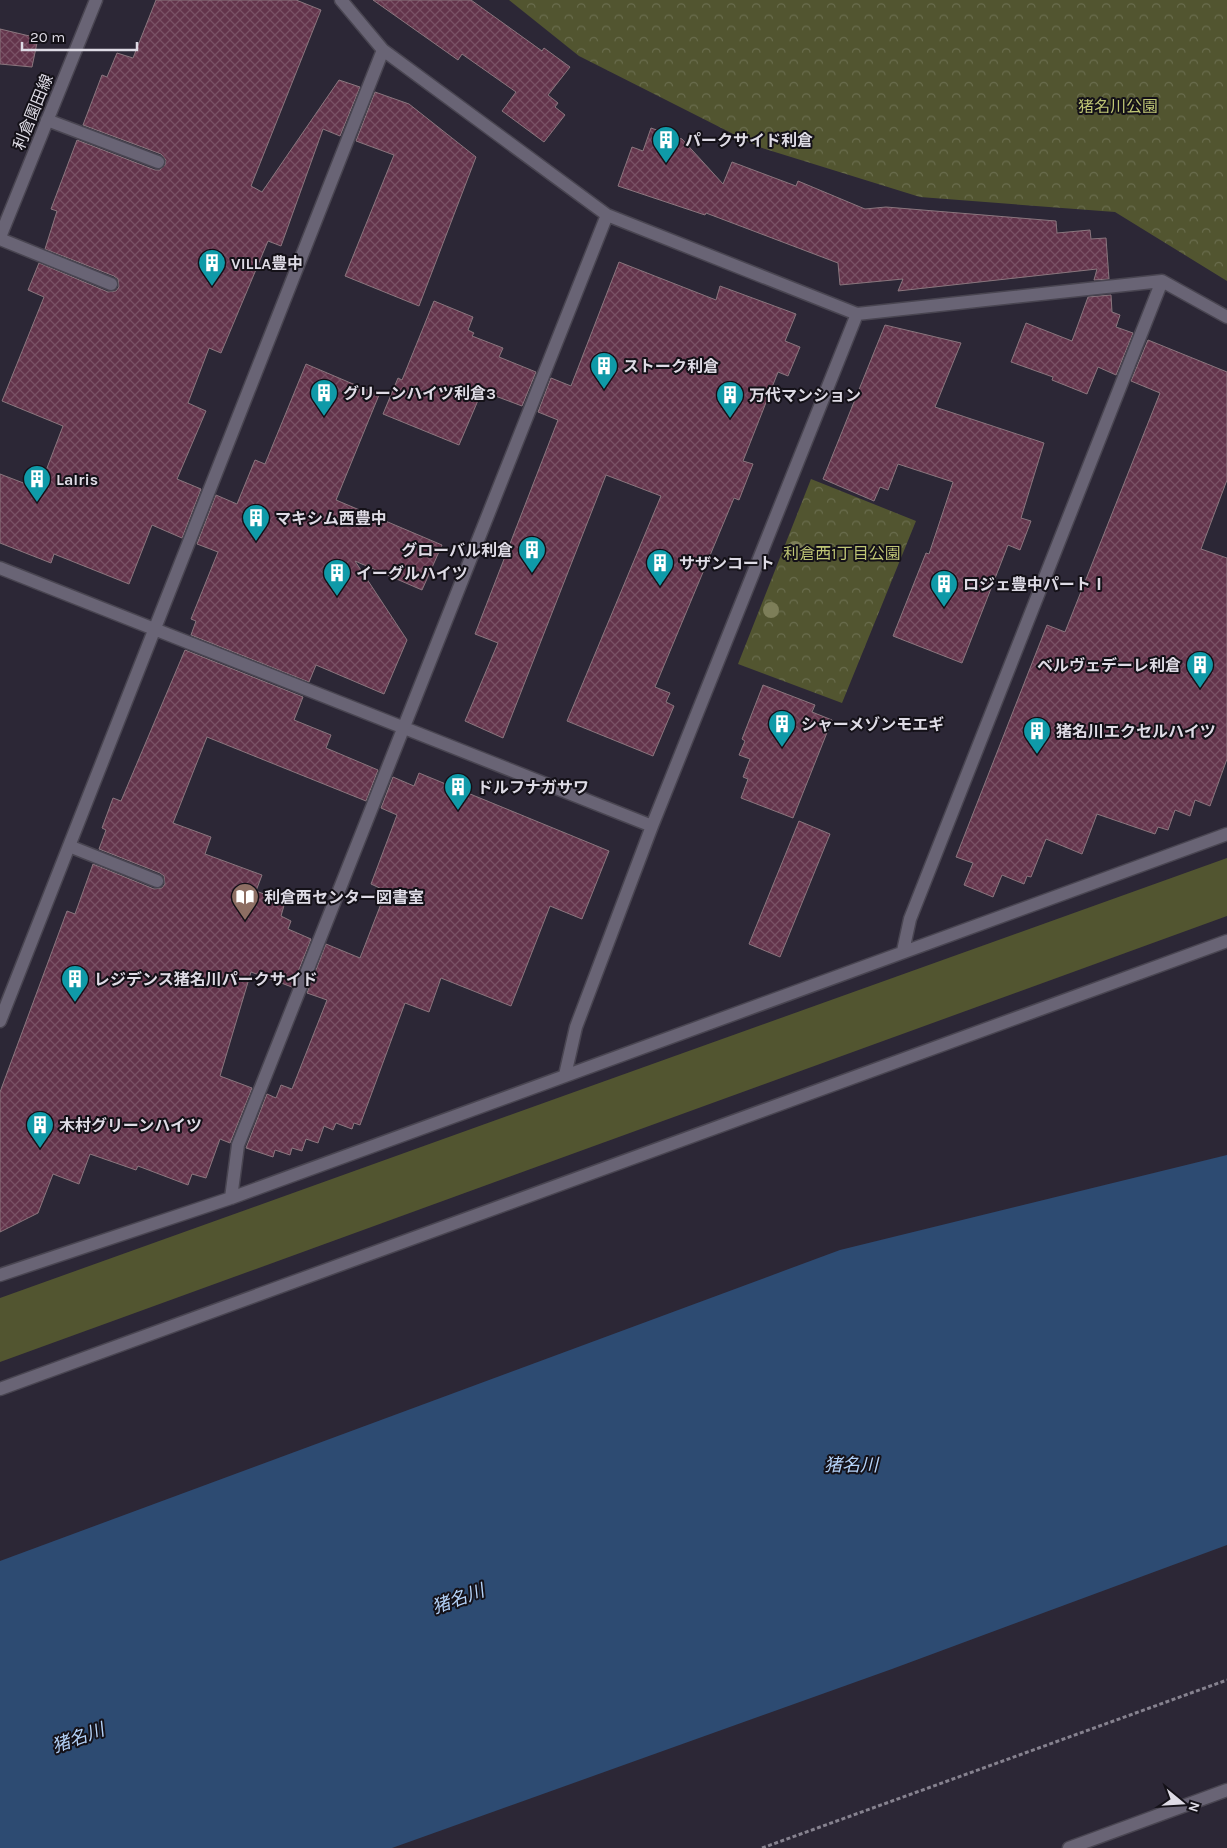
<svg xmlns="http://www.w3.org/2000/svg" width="1227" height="1848" font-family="Karla,'Noto Sans JP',sans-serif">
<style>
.grass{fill:#525530}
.park{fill:url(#park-crowns)}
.water{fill:#2d4b72}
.building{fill:url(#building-cross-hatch);stroke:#8a767e}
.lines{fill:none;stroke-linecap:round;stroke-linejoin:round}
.minor-casing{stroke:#494551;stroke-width:15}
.path{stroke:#86828f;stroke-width:3;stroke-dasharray:4 2.5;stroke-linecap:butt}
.minor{stroke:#696475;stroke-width:12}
.tree{fill:#7d7e59}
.labels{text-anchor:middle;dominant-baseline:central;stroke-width:4;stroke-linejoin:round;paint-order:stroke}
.park-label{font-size:16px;fill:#bfc675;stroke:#141118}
.street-label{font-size:16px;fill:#dedbe5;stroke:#141118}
.poi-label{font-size:16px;font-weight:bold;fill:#dedbe5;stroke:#141118;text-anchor:start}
.water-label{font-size:18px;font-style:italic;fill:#b5d3f9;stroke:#141118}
</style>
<defs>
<pattern id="park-crowns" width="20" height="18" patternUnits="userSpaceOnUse" patternTransform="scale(1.25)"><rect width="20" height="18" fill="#525530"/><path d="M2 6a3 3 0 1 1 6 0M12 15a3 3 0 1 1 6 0" fill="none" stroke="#6a6d4e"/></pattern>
<pattern id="building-cross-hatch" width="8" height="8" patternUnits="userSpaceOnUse" patternTransform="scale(1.25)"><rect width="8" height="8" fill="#63344b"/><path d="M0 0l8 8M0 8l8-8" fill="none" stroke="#795165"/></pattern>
</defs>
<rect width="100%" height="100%" fill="#2c2736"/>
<path class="grass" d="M1227 858V916L0 1362V1298Z"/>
<path class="park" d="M509 0H1227V281L1115 212 920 197 759 147 579 56Z
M811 479 916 521 842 703 738 664Z"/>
<path class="water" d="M1227 1155V1545L892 1669 392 1848H0V1561L840 1250Z"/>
<path class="building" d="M156 0H296L321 10 251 186 262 192 339 80 360 87 340 136 323 129 281 246 268 241 221 353 209 348 188 403 206 411 177 479 201 489 182 538 152 525 129 584 54 554 51 563 0 543V474L39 489 63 426 2 401 44 297 28 290 39 263 108 292 116 291 119 287 118 279 114 276 45 249 57 211 51 209 77 140 155 170H160L165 165 166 160 161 154 83 125 102 75 107 77 117 53 133 58Z
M373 0H471L542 51 544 48 570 67 548 95 558 103 555 107 565 115 544 142 502 111 516 92 462 54 458 60Z
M0 29 38 38 32 67 0 64Z
M375 92 409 104 476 157 419 306 345 276 394 155 356 141Z
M651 128 682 139 723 184 732 162 796 186 798 181 865 209 886 207 1056 221 1057 233 1090 230 1091 239 1106 238 1109 279 1094 280 1097 269 898 291 903 279 840 285 838 263 706 213 705 215 618 186 632 147 643 151Z
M619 262 716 300 720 286 796 314 785 341 800 347 788 376 778 372 743 461 753 464 739 500 734 498 655 687 670 693 666 702 674 706 653 756 567 721 661 496 606 475 503 738 465 721 498 643 475 634 558 420 538 412 551 378 571 386Z
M1111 295 1112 312 1120 315 1116 327 1133 333 1116 375 1098 367 1087 394 1052 380 1053 377 1011 362 1026 323 1072 341 1088 297Z
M434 301 473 317 468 330 474 333 472 336 503 348 499 357 536 372 522 406 482 391 459 445 383 414 398 378 402 380Z
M885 325 961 343 935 407 1044 443 1021 518 1031 521 1020 550 1008 545 962 663 893 636 926 553 929 554 953 482 898 464 888 490 880 487 874 501 823 479Z
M1148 340 1227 372V480L1201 549 1227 558V759L1210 806 1195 800 1190 816 1175 810 1168 830 1158 827 1155 834 1097 814 1082 854 1046 839 1031 877 1027 876 1024 884 1002 875 993 897 964 885 973 863 956 857 1047 625 1065 632 1160 393 1131 381Z
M306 364 379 395 336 500 442 545 422 590 355 561 407 640 384 694 316 665 309 682 191 635 196 621 191 619 218 552 197 544 216 495 237 504 255 460 265 464Z
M185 650 303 697 294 720 331 735 326 748 378 770 366 801 207 737 173 823 211 837 205 854 262 875 256 891 285 902 281 916 291 921 288 929 311 939 292 987 251 972 220 1076 252 1088 230 1143 220 1139 206 1178 192 1174 188 1185 138 1166 136 1170 90 1154 79 1184 53 1174 38 1213 0 1232V1092L67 911 75 914 93 864 154 889 162 888 165 884 164 876 160 873 99 849 106 830 102 828 113 798 121 801Z
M763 685 815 705 812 712 832 720 793 818 741 798 748 779 743 777 750 759 739 755 745 741 742 739Z
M419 773 609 851 582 919 550 906 511 1006 441 978 429 1012 405 1003 360 1125 354 1123 352 1129 336 1123 333 1130 324 1126 318 1143 306 1139 302 1151 292 1148 290 1155 275 1150 273 1157 246 1148 267 1094 276 1098 281 1085 292 1089 327 1000 307 993 326 944 360 958 386 891 371 884 397 815 381 808 393 777 414 786Z
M799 821 830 834 780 957 749 944Z"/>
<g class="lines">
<defs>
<path id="minor" d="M341 0 383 50 607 215 857 314 1162 281 1227 317
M47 120 158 162
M0 237 96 0
M0 239 111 284
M0 568 652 826
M69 846 157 881
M903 951 910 919 1162 281
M0 1021 383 50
M565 1075 576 1027 652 826 857 314
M231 1198 238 1145 607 215
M0 1275 231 1198 1227 834
M0 1389 1227 941
M1069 1848 1227 1790"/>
</defs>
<use href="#minor" class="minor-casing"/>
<path class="path" d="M762 1848 1227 1680"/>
<use href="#minor" class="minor"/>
</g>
<g class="tree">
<circle cx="795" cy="549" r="8"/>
<circle cx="771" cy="610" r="8"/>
</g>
<defs>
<symbol id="building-pin" viewBox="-11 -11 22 30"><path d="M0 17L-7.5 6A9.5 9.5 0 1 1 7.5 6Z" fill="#0f9aa8" stroke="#141118"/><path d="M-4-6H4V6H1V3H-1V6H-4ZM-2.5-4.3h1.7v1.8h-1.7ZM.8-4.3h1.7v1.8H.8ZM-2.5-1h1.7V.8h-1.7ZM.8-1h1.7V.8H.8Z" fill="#fff"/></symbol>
<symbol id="library-pin" viewBox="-11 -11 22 30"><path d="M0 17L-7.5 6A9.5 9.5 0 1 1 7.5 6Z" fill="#8d6e63" stroke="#141118"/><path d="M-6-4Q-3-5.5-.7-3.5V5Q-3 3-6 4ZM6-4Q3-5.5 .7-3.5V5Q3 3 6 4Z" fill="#fff"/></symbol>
</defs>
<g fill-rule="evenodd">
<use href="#building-pin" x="650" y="124" width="32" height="43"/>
<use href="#building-pin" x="196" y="247" width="32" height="43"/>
<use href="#building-pin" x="588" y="350" width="32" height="43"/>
<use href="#building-pin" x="308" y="377" width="32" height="43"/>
<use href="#building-pin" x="714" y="379" width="32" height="43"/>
<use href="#building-pin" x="21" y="463" width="32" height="43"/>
<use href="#building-pin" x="240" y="502" width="32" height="43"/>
<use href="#building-pin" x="516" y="534" width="32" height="43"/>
<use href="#building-pin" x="644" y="547" width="32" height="43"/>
<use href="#building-pin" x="321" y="557" width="32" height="43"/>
<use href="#building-pin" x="928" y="568" width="32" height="43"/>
<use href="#building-pin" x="1184" y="649" width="32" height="43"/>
<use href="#building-pin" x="766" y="708" width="32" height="43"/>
<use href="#building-pin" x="1021" y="715" width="32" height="43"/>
<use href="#building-pin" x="442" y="771" width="32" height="43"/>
<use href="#library-pin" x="229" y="881" width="32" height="43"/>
<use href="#building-pin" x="59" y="963" width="32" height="43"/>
<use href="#building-pin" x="24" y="1109" width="32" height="43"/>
</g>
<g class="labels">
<g class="park-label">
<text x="1118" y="106">猪名川公園</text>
<text x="842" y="553">利倉西1丁目公園</text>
</g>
<g class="street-label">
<text transform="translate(33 112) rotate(-68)">利倉園田線</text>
</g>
<g class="poi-label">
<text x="685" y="140">パークサイド利倉</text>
<text x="231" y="263">VILLA豊中</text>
<text x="623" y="366">ストーク利倉</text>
<text x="343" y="393">グリーンハイツ利倉3</text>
<text x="749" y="395">万代マンション</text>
<text x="56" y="479">LaIris</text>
<text x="275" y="518">マキシム西豊中</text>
<text x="513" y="550" text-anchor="end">グローバル利倉</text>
<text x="679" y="563">サザンコート</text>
<text x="356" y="573">イーグルハイツ</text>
<text x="963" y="584">ロジェ豊中パートⅠ</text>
<text x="1181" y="665" text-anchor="end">ベルヴェデーレ利倉</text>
<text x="801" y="724">シャーメゾンモエギ</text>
<text x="1056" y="731">猪名川エクセルハイツ</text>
<text x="477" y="787">ドルフナガサワ</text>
<text x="264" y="897">利倉西センター図書室</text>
<text x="94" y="979">レジデンス猪名川パークサイド</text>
<text x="59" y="1125">木村グリーンハイツ</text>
</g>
<g class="water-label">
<text x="851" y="1465">猪名川</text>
<text transform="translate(458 1599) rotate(-20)">猪名川</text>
<text transform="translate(78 1738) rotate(-20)">猪名川</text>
</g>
</g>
<g transform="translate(1182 1803) rotate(108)" stroke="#141118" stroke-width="4" paint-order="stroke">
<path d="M0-4L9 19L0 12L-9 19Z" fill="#dedbe5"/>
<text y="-8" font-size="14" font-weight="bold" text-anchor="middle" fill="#dedbe5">N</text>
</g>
<path d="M22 42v8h115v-8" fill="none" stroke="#dedbe5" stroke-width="2.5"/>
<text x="30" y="42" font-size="15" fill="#dedbe5" stroke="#141118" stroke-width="4" paint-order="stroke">20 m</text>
</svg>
